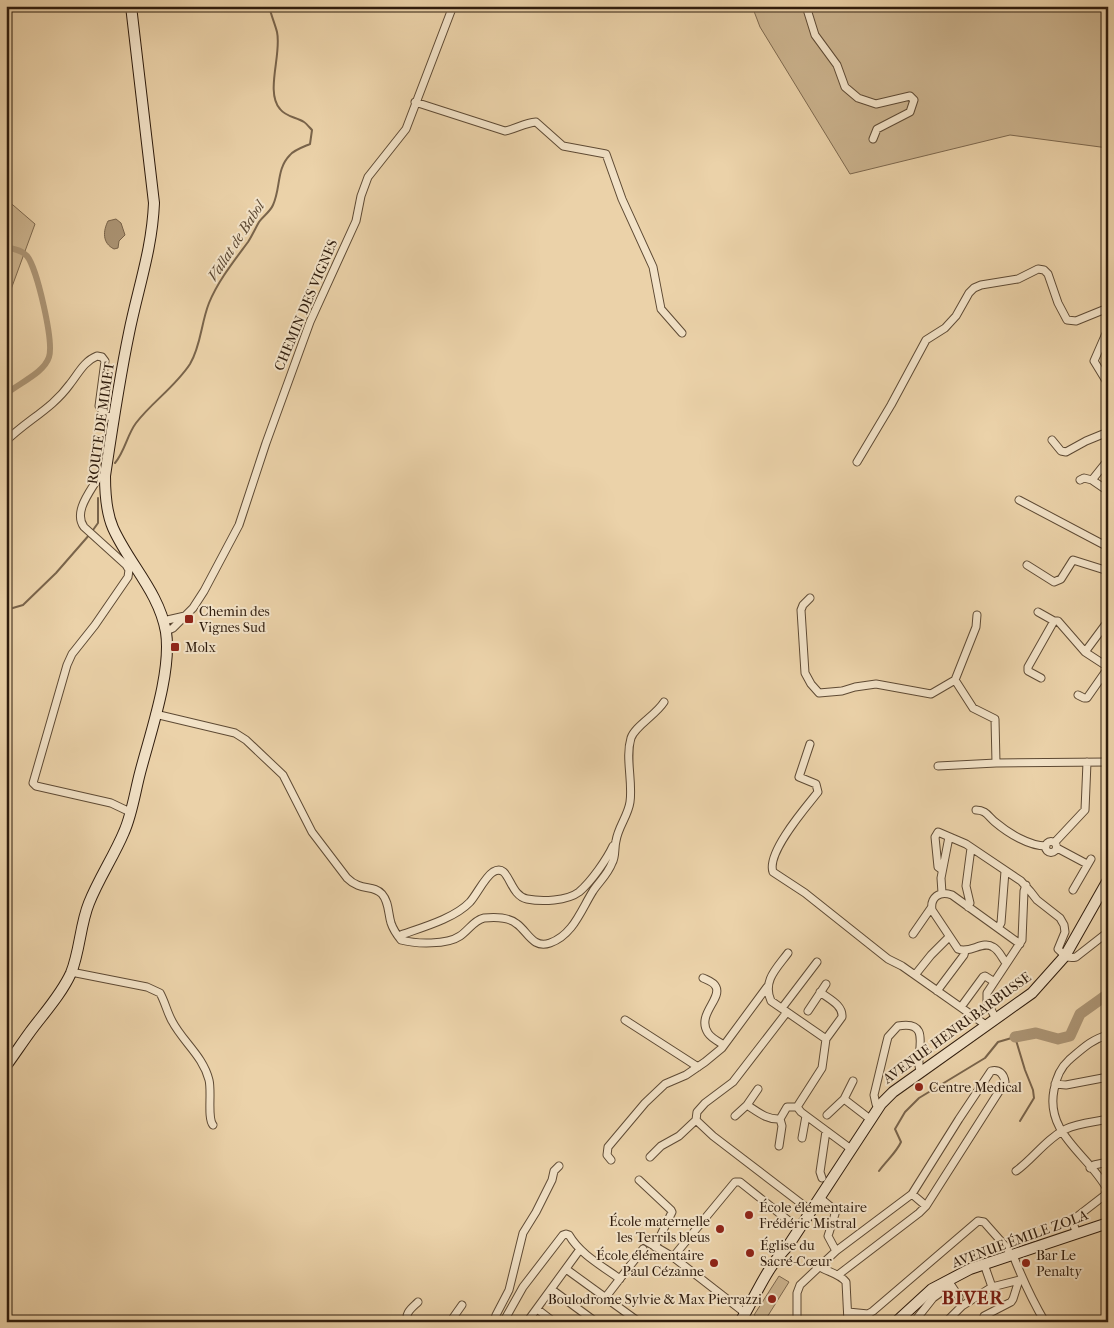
<svg xmlns="http://www.w3.org/2000/svg" width="1114" height="1328" font-family="'IM FELL French Canon',serif">
<style>
.green{fill:#cbb38e;stroke:#7d684e}
.water{fill:#ab9474;stroke:#79644b}
.lines{fill:none;stroke-linecap:round;stroke-linejoin:round}
.stream{stroke:#79644b;stroke-width:2}
.canal{stroke:#ab9474;stroke-width:6}
.river{stroke:#ab9474;stroke-width:11}
.street-casing{stroke:#5e4a34;stroke-width:9}
.secondary-casing{stroke:#2f1c0d;stroke-width:12}
.street{stroke:#f2e2c7;stroke-width:7}
.secondary{stroke:#f2e2c7;stroke-width:10}
.poi-dot{fill:#8f2418;stroke:#f2e2c7;stroke-width:2}
.labels{text-anchor:middle;dominant-baseline:central;stroke-width:4;stroke-linejoin:round;paint-order:stroke}
.street-label{font-size:14px;fill:#2f1c0d;stroke:#f2e2c7}
.poi-label{font-size:14px;fill:#2f1c0d;stroke:#f2e2c7;text-anchor:start}
.water-label{font-size:15px;font-style:italic;fill:#5a4631;stroke:#f2e2c7}
.district-label{font-size:19px;font-weight:bold;letter-spacing:1px;fill:#7a1f14;stroke:#f2e2c7}
</style>
<rect width="100%" height="100%" fill="#ebd2a9"/>
<filter id="stains"><feTurbulence type="fractalNoise" baseFrequency=".004" numOctaves="4"/><feColorMatrix values="0 0 0 0 .2 0 0 0 0 .09 0 0 0 0 .02 0 0 0 .5 -.17"/></filter>
<radialGradient id="worn" r=".72"><stop offset=".6" stop-color="#630" stop-opacity="0"/><stop offset="1" stop-color="#630" stop-opacity=".3"/></radialGradient>
<path class="green" d="M752 6H1108V148L1010 135 850 174 760 27Z
M6 199 35 224 6 303Z
M779 1276 789 1282 764 1322 754 1315Z"/>
<path class="water" d="M116 219 121 223 125 235 119 241 118 248 114 249C102 243 103 231 108 221Z"/>
<g class="lines">
<path class="stream" d="M115 463C125 451 127 435 136 423 152 402 175 387 190 364 201 346 201 323 209 303 218 281 234 261 248 242 252 236 255 229 259 222 263 216 270 212 273 205 281 188 276 169 290 155 294 150 303 147 310 144L312 130C310 128 307 124 304 122 296 117 286 117 280 109 265 92 282 54 277 32 275 24 271 15 269 6
M93 530 98 523V498
M6 610 23 605 56 573 90 534
M879 1171C886 1161 896 1153 901 1142L895 1129 905 1112 919 1098 985 1058 998 1042 1015 1037 1025 1070 1033 1090 1034 1098 1020 1121"/>
<path class="canal" d="M6 247C14 249 22 250 27 256 37 268 54 342 49 357 44 373 19 383 6 394"/>
<path class="river" d="M1015 1037 1036 1033 1058 1039 1070 1036 1080 1014 1108 994"/>
<defs>
<path id="street" d="M806 6 815 35 837 65 845 87 858 98 876 104 910 96 914 100 910 112 877 129 873 139
M415 102 505 131C516 129 524 123 536 122L563 146 606 154 622 199 653 267 661 309 682 333
M1108 329 1094 361 1108 384
M1052 440 1061 451 1066 452 1086 441 1108 432
M6 441C27 420 52 409 70 384 78 374 84 361 97 356L102 357 105 361 99 406 105 415 114 418
M1108 460 1092 480 1108 491
M857 462 891 405 926 340 945 328 956 316 969 293 974 288 981 285 1018 279 1038 269 1044 270 1048 274 1058 303 1067 320 1076 321 1108 308
M105 476 98 478C90 492 73 512 84 527L126 565 129 570 128 577 95 625 72 654 67 665 33 783 36 786 111 803 130 812
M1080 480 1084 478 1092 480
M1019 500 1108 547
M1027 565 1054 582 1061 579 1073 560 1108 571
M810 598 803 605 801 610 805 673 811 684 819 693 842 691 855 687 876 684 931 694 955 680
M1038 612 1054 621
M977 615 976 627 955 680 973 708 995 719 996 763
M185 616 193 608 204 591 239 525 266 443 310 322 356 221 361 196 368 177 406 129 453 6
M163 621 185 616 173 628 166 631
M1085 652 1108 621
M1041 678 1028 671V667L1054 621H1058L1085 652 1108 667
M1078 695 1084 698H1087L1108 668
M155 714 235 733 246 740 283 775 312 832 347 878C361 892 373 884 382 894 389 902 388 913 391 923 393 929 397 935 401 940 416 944 447 945 460 936 469 930 474 920 484 918 494 917 509 917 517 924 528 932 533 949 550 943 573 935 581 910 593 891 599 882 608 874 612 863 616 857 614 848 616 841 618 827 628 816 630 802 633 781 625 758 631 738 635 726 656 715 664 702
M810 744 799 777 816 784 818 792C806 807 766 853 773 872L805 893 888 959 902 966 983 1023 985 1027
M938 766 996 763 1108 762
M976 810C986 810 988 816 995 822 1008 833 1029 846 1046 846
M1045.5 847a5.5 5.5 0 1 1 11 0a5.5 5.5 0 1 1-11 0Z
M1055 842 1085 810 1087 762
M1057 848 1087 864
M942 870 938 867 935 837 938 832 966 844 1021 881 1030 891 1037 900 1060 918 1064 925 1065 932 1058 949C1064 955 1067 959 1076 957L1108 932
M1073 890 1091 859
M942 893 941 878 949 837
M968 907 970 903 966 886 971 848
M998 928 1001 923 1005 871
M913 934 931 908
M398 936C420 928 454 919 470 902 477 894 485 877 493 872 510 862 508 895 527 899 542 902 567 901 579 892 591 882 607 859 613 846
M788 953C777 968 762 981 771 1001L826 1039 822 1068 797 1107 801 1112 851 1149
M1006 963C1002 958 999 950 993 947 983 940 970 954 958 949L932 910C930 898 939 890 952 895L1020 944
M71 972 147 987 160 993C165 1002 167 1012 172 1021 183 1042 203 1056 209 1080 212 1092 207 1118 213 1125
M915 975 931 955 949 937
M703 978C707 980 714 982 716 987 722 999 696 1015 708 1033 711 1038 719 1042 724 1045
M937 991 964 955 965 951
M820 992C829 999 843 1005 842 1017L826 1039
M961 1007 983 977 985 976 993 981
M782 1008 817 962
M808 1011 826 984
M787 1012 733 1082 705 1103 697 1112 696 1120 713 1136 811 1211
M996 1019 987 1002V993L1022 940 1024 891 1026 885
M625 1020 698 1067
M1055 1084 1066 1085 1108 1077
M844 1099 870 1119
M747 1105 758 1089
M878 1107 876 1104 874 1095 886 1045 888 1037 898 1026C936 1019 912 1058 921 1072
M827 1115 844 1099 853 1081
M735 1116 747 1105C758 1112 767 1120 780 1119L787 1107H797
M802 1138 806 1116
M779 1146 782 1126 780 1119
M650 1157 661 1146 679 1136 696 1120
M611 1160 607 1155 608 1147 645 1103 665 1084 686 1075 705 1062 722 1048 767 987
M1090 1168 1094 1165 1108 1162
M1016 1171C1033 1159 1046 1139 1066 1129 1078 1123 1095 1122 1108 1119
M822 1178 820 1172 826 1131
M639 1180 671 1210 672 1212 655 1247
M912 1194 926 1206
M820 1198 831 1207 835 1214 828 1236 836 1251
M1077 1234 1073 1223 1074 1219 1105 1195 1107 1189C1089 1155 1045 1134 1054 1090 1056 1078 1060 1068 1069 1060 1082 1049 1092 1039 1108 1035
M644 1240 673 1257
M1013 1255C1022 1278 1032 1300 1045 1322
M984 1264 992 1287
M820 1267C828 1272 840 1274 846 1282L848 1322
M566 1269 639 1322
M951 1285 959 1297
M551 1289 596 1322
M605 1298 643 1249
M537 1309 554 1322
M848 1312 868 1314 873 1311 978 1221 984 1222 1007 1248 1011 1255
M745 1313 673 1257 735 1182H740L799 1229
M984 1316 1011 1302 1013 1299 1019 1280
M505 1319 523 1287 563 1235 566 1234 569 1235C580 1254 602 1266 620 1279
M408 1322C404 1313 412 1308 418 1302
M450 1322 462 1305
M494 1322 496 1315 509 1290 523 1233 536 1212 552 1180 554 1171 559 1166
M527 1322 578 1252 581 1251
M797 1322V1293L800 1285 836 1251 912 1194 959 1119 991 1071C999 1069 1004 1074 1005 1082L926 1206 919 1213 838 1275
M914 1322 933 1298 951 1285 948 1280
M946 1322 962 1306 992 1287 1023 1279"/>
<path id="secondary" d="M6 1066C14 1055 22 1043 30 1032 44 1013 61 995 71 973 80 951 80 925 89 903 99 878 114 856 124 832 132 814 135 792 140 773 150 734 172 672 166 632 159 592 129 564 113 528 106 512 105 493 105 476 112 429 119 381 129 333 138 288 152 250 154 203L131 6
M740 1322C756 1296 766 1268 788 1246L881 1104 893 1092 1032 993 1065 956 1108 880
M896 1322 932 1289 970 1269 1108 1223"/>
</defs>
<use href="#street" class="street-casing"/>
<use href="#secondary" class="secondary-casing"/>
<use href="#street" class="street"/>
<use href="#secondary" class="secondary"/>
</g>
<g class="poi-dot">
<rect x="184" y="614" width="10" height="10" rx="2.5"/>
<rect x="170" y="642" width="10" height="10" rx="2.5"/>
<circle cx="919" cy="1087" r="5"/>
<circle cx="749" cy="1215" r="5"/>
<circle cx="720" cy="1229" r="5"/>
<circle cx="750" cy="1253" r="5"/>
<circle cx="714" cy="1263" r="5"/>
<circle cx="1026" cy="1263" r="5"/>
<circle cx="772" cy="1299" r="5"/>
</g>
<g class="labels">
<g class="street-label">
<text transform="translate(306 305) rotate(-67)">CHEMIN DES VIGNES</text>
<text transform="translate(101 423) rotate(-82)">ROUTE DE MIMET</text>
<text transform="translate(957 1028) rotate(-36)">AVENUE HENRI BARBUSSE</text>
<text transform="translate(1020 1239) rotate(-20)">AVENUE ÉMILE ZOLA</text>
</g>
<g class="poi-label">
<text x="199" y="611">Chemin des<tspan x="199" dy="16">Vignes Sud</tspan></text>
<text x="185" y="647">Molx</text>
<text x="929" y="1087">Centre Medical</text>
<text x="759" y="1207">École élémentaire<tspan x="759" dy="16">Frédéric Mistral</tspan></text>
<text x="710" y="1221" text-anchor="end">École maternelle<tspan x="710" dy="16">les Terrils bleus</tspan></text>
<text x="760" y="1245">Église du<tspan x="760" dy="16">Sacré-Cœur</tspan></text>
<text x="704" y="1255" text-anchor="end">École élémentaire<tspan x="704" dy="16">Paul Cézanne</tspan></text>
<text x="1036" y="1255">Bar Le<tspan x="1036" dy="16">Penalty</tspan></text>
<text x="762" y="1299" text-anchor="end">Boulodrome Sylvie &amp; Max Pierrazzi</text>
</g>
<g class="water-label">
<text transform="translate(236 241) rotate(-57)">Vallat de Babol</text>
</g>
<g class="district-label">
<text x="973" y="1298">BIVER</text>
</g>
</g>
<rect width="1114" height="1328" fill="none" stroke="#ebd2a9" stroke-width="25"/>
<rect x="8" y="8" width="1099" height="1313" fill="none" stroke="#2f1c0d" stroke-width="2.5"/>
<rect x="12" y="12" width="1089" height="1303" fill="none" stroke="#2f1c0d"/>
<rect width="100%" height="100%" filter="url(#stains)"/>
<rect width="100%" height="100%" fill="url(#worn)"/>
</svg>
